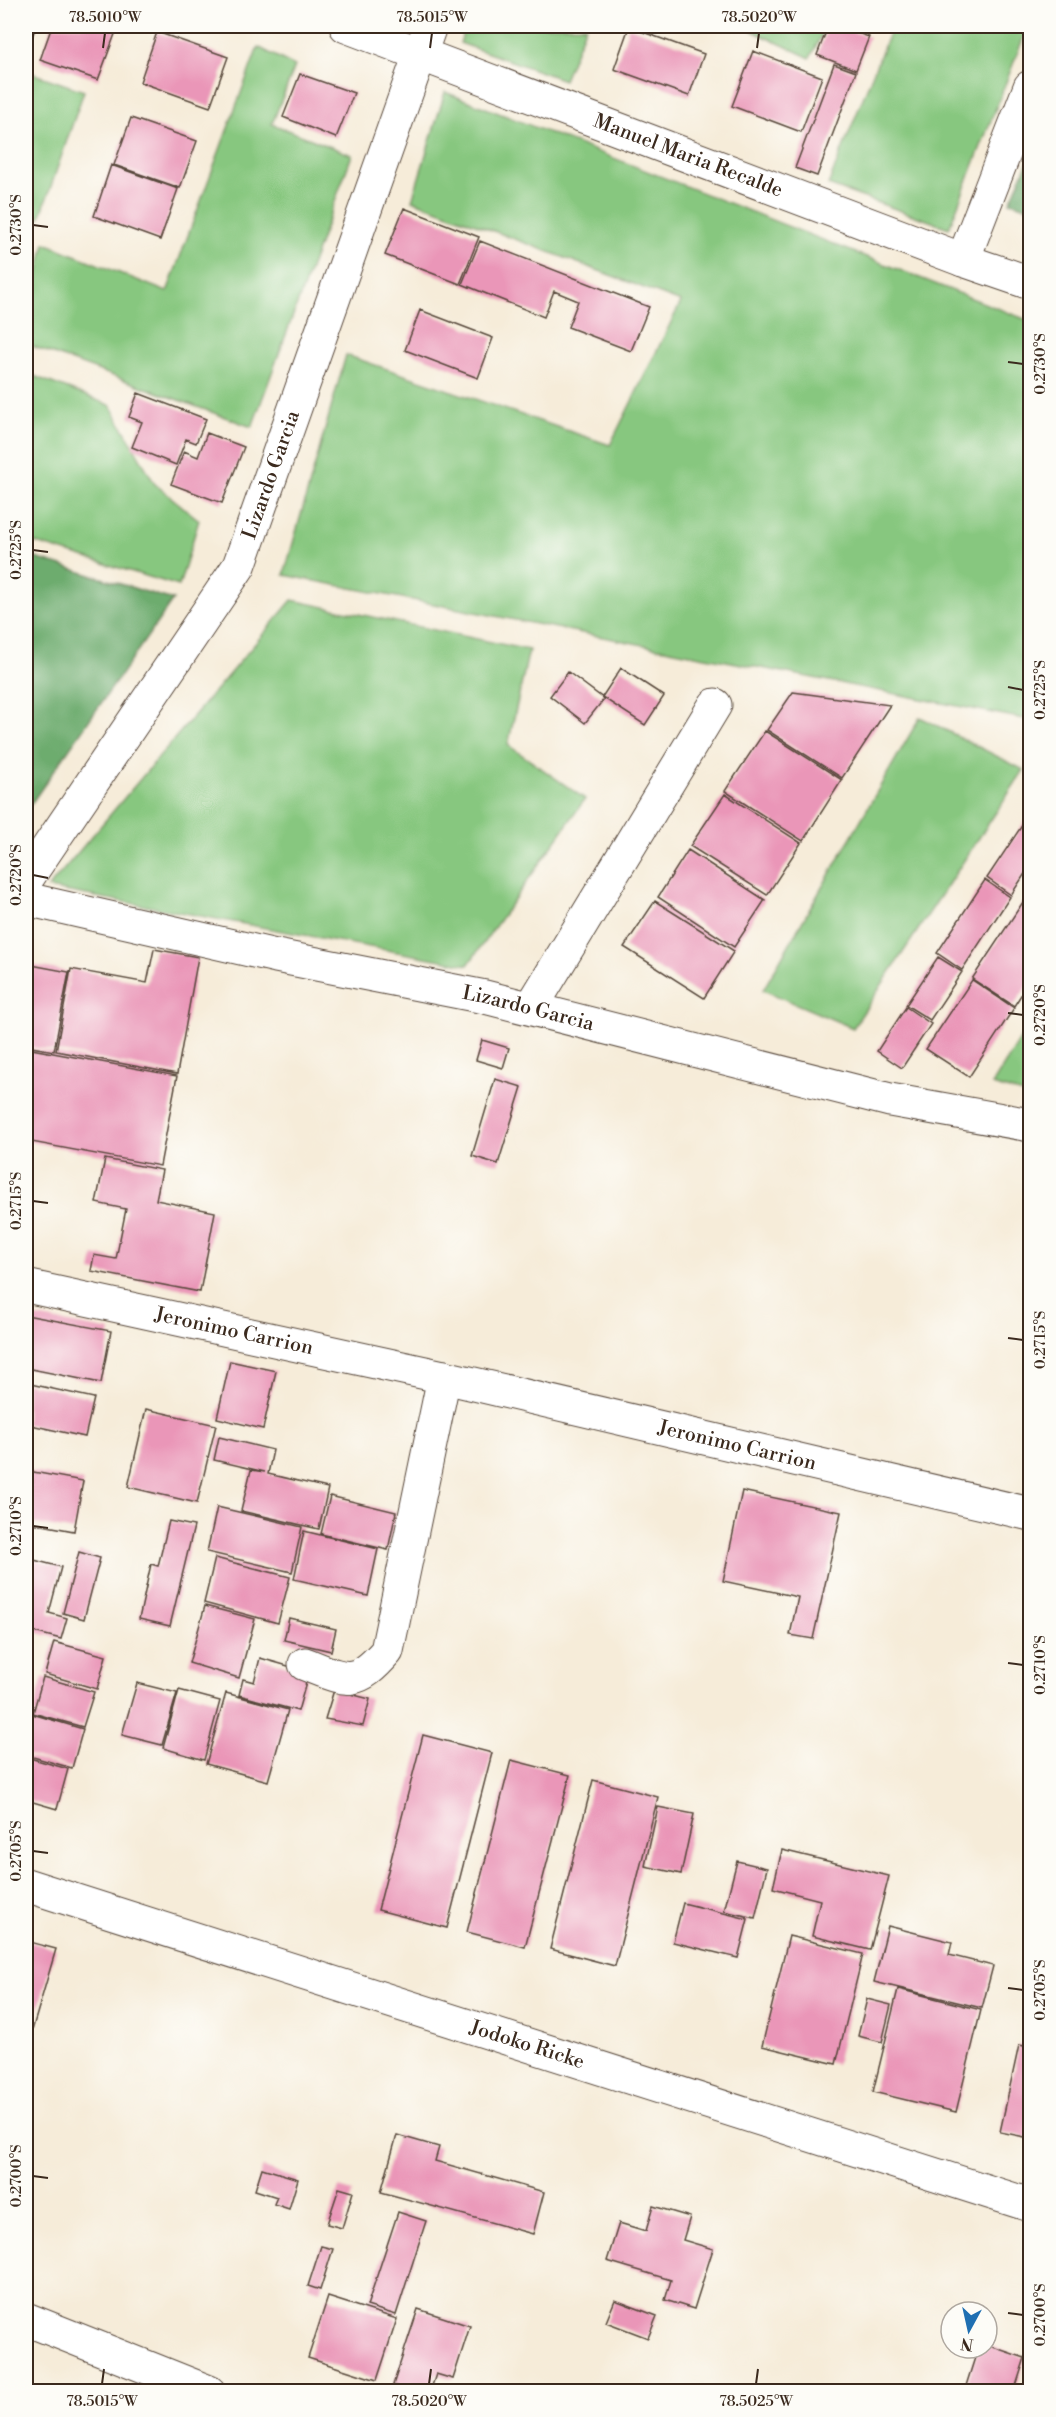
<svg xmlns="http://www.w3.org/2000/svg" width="1056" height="2417" font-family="'Libre Bodoni',serif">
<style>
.green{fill:#87c77f;stroke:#61784e;stroke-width:1.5}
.forest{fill:#6dac6e;stroke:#546b46;stroke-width:1.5}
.building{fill:#ea96b8}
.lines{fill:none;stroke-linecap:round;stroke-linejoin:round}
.minor-casing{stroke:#57473a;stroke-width:35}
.minor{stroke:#fff;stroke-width:33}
.ticks{fill:none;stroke:#3b2a1e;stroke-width:2}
.labels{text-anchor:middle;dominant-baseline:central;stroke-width:4.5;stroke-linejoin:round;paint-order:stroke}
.street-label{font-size:20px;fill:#3b2a1e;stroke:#fdfcf7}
.neatline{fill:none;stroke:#3b2a1e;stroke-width:2}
.ticks-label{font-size:15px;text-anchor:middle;fill:#3b2a1e}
</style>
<rect width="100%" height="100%" fill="#fdfcf7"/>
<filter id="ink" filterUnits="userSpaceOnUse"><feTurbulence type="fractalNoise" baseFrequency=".0167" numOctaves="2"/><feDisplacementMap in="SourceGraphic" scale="12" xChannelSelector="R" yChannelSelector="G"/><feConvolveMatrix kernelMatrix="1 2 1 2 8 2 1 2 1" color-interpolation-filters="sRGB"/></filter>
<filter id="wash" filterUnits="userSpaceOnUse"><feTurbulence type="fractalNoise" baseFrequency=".008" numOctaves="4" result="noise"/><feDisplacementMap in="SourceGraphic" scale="24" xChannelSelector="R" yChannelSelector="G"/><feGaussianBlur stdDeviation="1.35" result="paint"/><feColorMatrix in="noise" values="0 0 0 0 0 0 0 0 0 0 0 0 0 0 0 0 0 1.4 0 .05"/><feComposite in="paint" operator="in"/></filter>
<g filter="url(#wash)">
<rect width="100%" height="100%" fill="#f6ecd9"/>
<path class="green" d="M466 26H586L564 80 460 43Z
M742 26H826L810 58Z
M892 26H1028L949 228 828 185Z
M258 47 295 66 272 124 352 155 252 427 26 344V323L45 243 167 292Z
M26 71 84 91 40 218 26 213Z
M445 92 1030 321V709L1024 719 284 575 346 355 610 445 681 302 412 200Z
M26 373 110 405 155 484 199 520 179 586 26 540Z
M292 600 529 650 508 745 585 799 468 965 48 888Z
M920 717 1024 770 853 1028 763 990Z
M1030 1023V1096L992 1085Z"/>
<path class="forest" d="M1030 157V208L1010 202Z
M26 555 173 600 26 811Z"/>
<g id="blocks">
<path class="building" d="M26 26H36L26 54Z
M52 26H118L98 80 40 60Z
M828 26H837L869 37 856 70 817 55Z
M629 27 704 54 689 96 614 69Z
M157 32 228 57 210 107 140 82Z
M753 51 822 77 801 132 732 106Z
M834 64 856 72 817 176 795 168Z
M300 74 354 93 336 138 283 117Z
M131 118 197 141 180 188 114 165Z
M111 165 178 189 160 240 94 216Z
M404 208 479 237 460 284 385 255Z
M480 241 649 307 631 351 568 327 578 301 554 291 544 317 462 284Z
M420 310 493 338 478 378 405 350Z
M138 393 206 419 196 443 186 439 176 465 132 447 142 422 129 417Z
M207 433 244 447 222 503 171 484 184 451 198 457Z
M621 668 664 696 645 725 602 697Z
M568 672 604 699 585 723 550 696Z
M793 692 890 705 842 778 767 730Z
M765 731 842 780 803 841 725 791Z
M725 794 801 843 767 895 690 846Z
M1025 821 1030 824V866L1011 895 987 878Z
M688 850 765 900 734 947 658 897Z
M985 880 1010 897 962 970 937 953Z
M655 901 734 951 704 998 624 947Z
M1023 902 1030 907V981L1014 1006 972 979Z
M154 949 198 957 177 1074 56 1051 71 969 147 983Z
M938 957 962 972 930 1020 906 1005Z
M26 964 69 972 54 1051 26 1046Z
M972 980 1014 1008 969 1077 926 1049Z
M906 1007 931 1024 902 1068 877 1051Z
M482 1040 509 1048 503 1068 476 1060Z
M26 1048 177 1076 160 1166 26 1141Z
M495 1079 522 1087 498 1164 472 1156Z
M105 1159 162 1170 156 1200 215 1212 200 1292 91 1271 94 1255 116 1259 126 1209 96 1203Z
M26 1315 111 1331 101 1383 26 1368Z
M230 1361 276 1371 263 1429 217 1418Z
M26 1383 94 1398 85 1437 26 1424Z
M146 1409 216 1425 197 1503 128 1487Z
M219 1437 273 1450 268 1474 328 1488 319 1529 241 1511 251 1470 265 1472 214 1460Z
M28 1471 83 1481 74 1531 26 1522Z
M742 1491 841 1512 813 1639 790 1635 798 1597 723 1581Z
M330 1496 396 1512 388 1550 321 1534Z
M217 1507 302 1527 292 1572 207 1552Z
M169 1521 194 1526 170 1626 139 1619 151 1564 158 1566Z
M304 1531 378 1549 368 1596 294 1579Z
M79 1552 100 1558 84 1619 63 1613Z
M215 1558 290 1577 278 1623 204 1603Z
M34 1560 61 1567 49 1613 67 1618 61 1639 26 1630V1594Z
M26 1567 31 1568 26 1587Z
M205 1606 255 1619 239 1678 189 1663Z
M289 1618 336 1629 331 1651 284 1640Z
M54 1642 106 1656 97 1689 45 1674Z
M260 1658 309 1672 298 1711 239 1695 243 1679 254 1682Z
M43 1677 94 1692 83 1727 33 1713Z
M137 1683 177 1693 162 1745 122 1735Z
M179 1690 220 1701 204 1760 163 1748Z
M334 1690 370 1699 363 1726 325 1719Z
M226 1693 288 1710 268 1781 206 1764Z
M32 1714 83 1729 72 1768 26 1755V1739Z
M423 1735 492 1753 447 1928 378 1910Z
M26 1757 68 1769 57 1809 26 1800Z
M511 1760 570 1775 525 1947 467 1932Z
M593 1780 658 1797 615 1966 550 1949Z
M658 1807 694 1814 681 1874 645 1866Z
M782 1850 889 1876 870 1950 812 1936 820 1900 773 1888Z
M737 1861 767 1868 755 1918 724 1911Z
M683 1903 748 1919 738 1958 673 1942Z
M888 1926 952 1942 949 1955 993 1966 982 2008 874 1982Z
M789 1936 863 1954 836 2064 762 2046Z
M26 1941 56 1949 29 2041 26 2040Z
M898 1989 981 2010 956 2112 873 2092Z
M867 1999 891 2005 882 2042 858 2036Z
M1019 2045 1030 2047V2138L1000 2132Z
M397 2135 439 2147 435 2161 544 2192 533 2234 381 2192Z
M262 2168 298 2179 289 2209 274 2204 277 2197 255 2190Z
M339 2188 353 2192 342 2228 327 2224Z
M653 2206 690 2217 683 2240 713 2249 694 2309 665 2300 671 2280 607 2261 619 2223 646 2231Z
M398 2212 426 2221 396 2315 367 2306Z
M321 2246 333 2249 320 2290 308 2286Z
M328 2297 397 2319 377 2380 308 2358Z
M615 2300 657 2316 648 2338 606 2322Z
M418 2309 470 2326 453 2379 436 2374 430 2392H411L393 2385Z
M987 2345 1025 2358 1014 2392H964L978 2348H987Z"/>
</g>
</g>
<g filter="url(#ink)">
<use href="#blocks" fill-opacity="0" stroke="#57473a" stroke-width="1.5"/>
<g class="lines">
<defs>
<g id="minor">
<path id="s1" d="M346 26 963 260 1030 283"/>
<path d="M963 260 1030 87"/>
<path id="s2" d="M26 880 239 566 430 26"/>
<path id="s3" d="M26 899 276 956 485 997 890 1100 1030 1125"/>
<path d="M531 1008 715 705"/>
<path id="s4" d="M26 1286 444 1377 1030 1514"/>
<path d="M305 1664C346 1680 355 1688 387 1651L444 1377"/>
<path id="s5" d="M26 1885 1030 2205"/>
<path d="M26 2319 209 2392"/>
</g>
</defs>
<use href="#minor" class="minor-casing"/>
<use href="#minor" class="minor"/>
</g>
</g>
<path class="ticks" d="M103 48 105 33M430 48 432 33M757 48 759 33M33 225 48 227M1008 362 1023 364M33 550 48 552M1008 687 1023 690M33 875 48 878M1008 1013 1023 1015M33 1201 48 1203M1008 1338 1023 1340M33 1526 48 1528M1008 1663 1023 1665M33 1851 48 1853M1008 1988 1023 1990M33 2176 48 2178M1008 2313 1023 2315M102 2384 104 2369M429 2384 431 2369M756 2384 758 2369"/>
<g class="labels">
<g class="street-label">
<text stroke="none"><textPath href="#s1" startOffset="366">Manuel Maria Recalde</textPath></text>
<text stroke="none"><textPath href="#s2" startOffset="476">Lizardo Garcia</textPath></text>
<text stroke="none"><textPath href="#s3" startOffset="514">Lizardo Garcia</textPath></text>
<text stroke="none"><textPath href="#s4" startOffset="213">Jeronimo Carrion</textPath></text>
<text stroke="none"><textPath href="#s4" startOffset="729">Jeronimo Carrion</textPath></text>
<text stroke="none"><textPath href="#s5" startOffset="526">Jodoko Ricke</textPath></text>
</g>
</g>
<rect width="1056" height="2417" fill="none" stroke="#fdfcf7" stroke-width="66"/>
<g transform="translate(969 2330) rotate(188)"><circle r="28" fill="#fdfcf7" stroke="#afa8a0" stroke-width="1.5"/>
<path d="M0-4.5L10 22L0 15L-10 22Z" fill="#1f6fb2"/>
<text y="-9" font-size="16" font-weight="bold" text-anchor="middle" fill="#3b2a1e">N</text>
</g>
<rect x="33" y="33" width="990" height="2351" class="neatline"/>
<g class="ticks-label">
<text x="105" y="22">78.5010°W</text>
<text x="432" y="22">78.5015°W</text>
<text x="759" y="22">78.5020°W</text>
<text transform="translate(16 225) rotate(-90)" y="5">0.2730°S</text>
<text transform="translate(1040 364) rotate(-90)" y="5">0.2730°S</text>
<text transform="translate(16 550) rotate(-90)" y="5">0.2725°S</text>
<text transform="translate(1040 690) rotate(-90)" y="5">0.2725°S</text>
<text transform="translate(16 875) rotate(-90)" y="5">0.2720°S</text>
<text transform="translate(1040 1015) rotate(-90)" y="5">0.2720°S</text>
<text transform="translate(16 1201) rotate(-90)" y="5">0.2715°S</text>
<text transform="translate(1040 1340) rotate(-90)" y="5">0.2715°S</text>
<text transform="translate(16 1526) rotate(-90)" y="5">0.2710°S</text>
<text transform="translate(1040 1665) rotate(-90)" y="5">0.2710°S</text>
<text transform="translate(16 1851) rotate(-90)" y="5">0.2705°S</text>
<text transform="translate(1040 1990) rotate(-90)" y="5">0.2705°S</text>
<text transform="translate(16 2176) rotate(-90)" y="5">0.2700°S</text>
<text transform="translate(1040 2315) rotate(-90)" y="5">0.2700°S</text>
<text x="102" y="2406">78.5015°W</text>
<text x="429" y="2406">78.5020°W</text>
<text x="756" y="2406">78.5025°W</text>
</g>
</svg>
